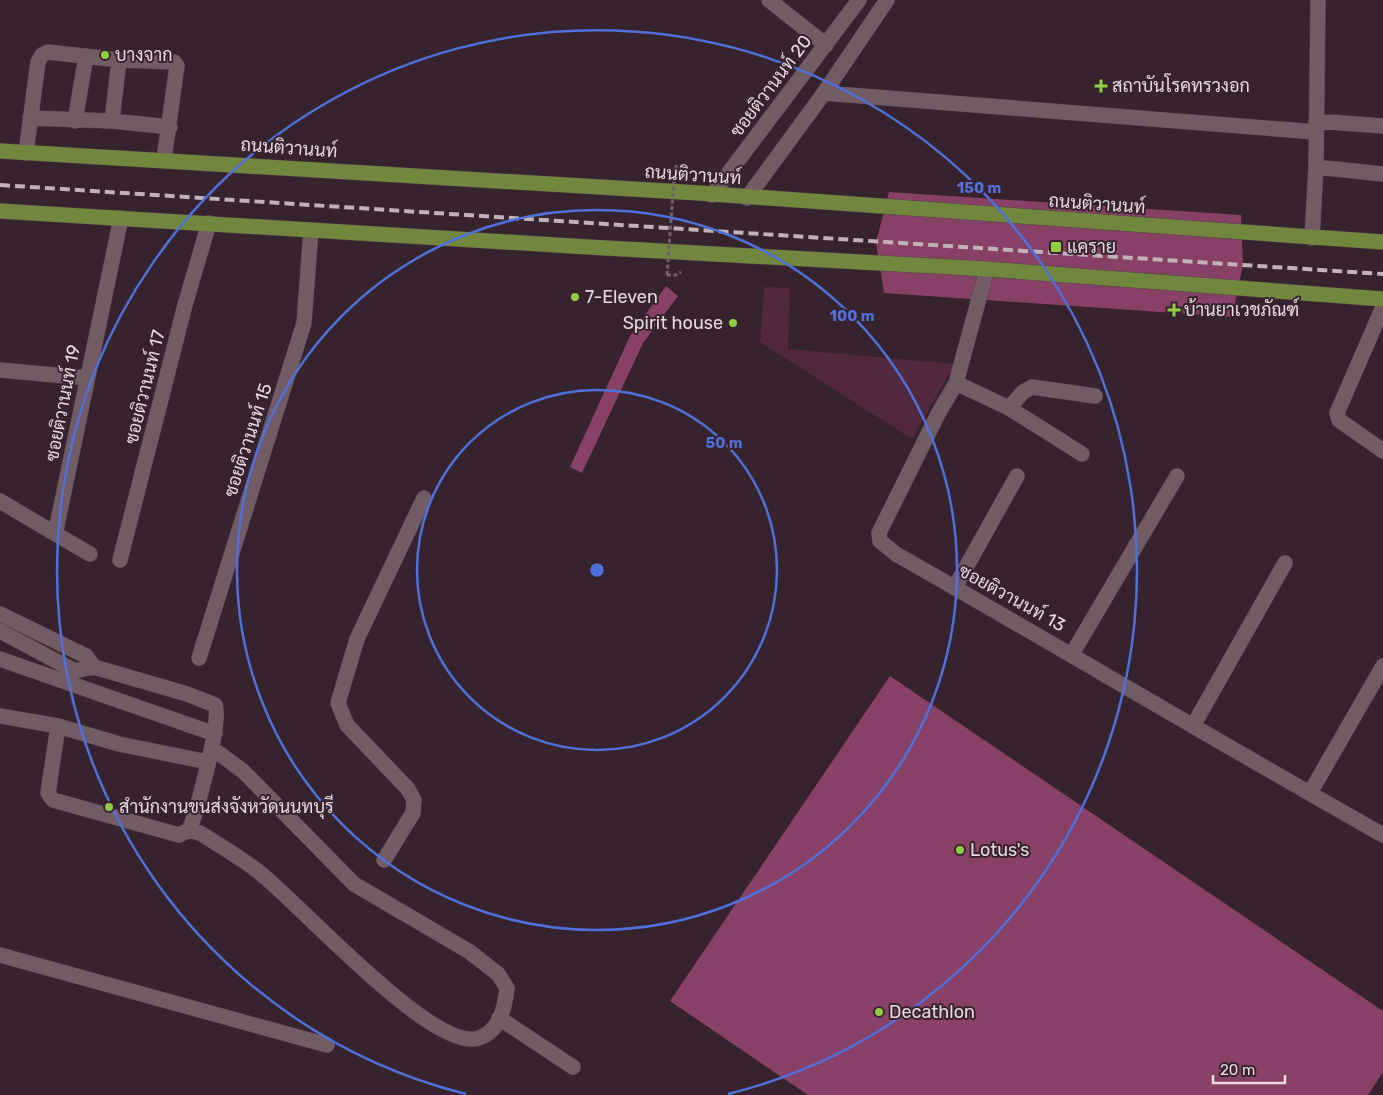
<svg xmlns="http://www.w3.org/2000/svg" width="1383" height="1095" font-family="Rubik,Sarabun,sans-serif">
<style>
.green{fill:#51283d}
.building{fill:#884166}
.lines{fill:none;stroke-linecap:round;stroke-linejoin:round}
.minor-casing{stroke:#524149;stroke-width:16}
.major-casing{stroke:#524149;stroke-width:16}
.path{stroke:#736169;stroke-width:3;stroke-dasharray:4 2.5;stroke-linecap:butt}
.minor{stroke:#735b66;stroke-width:15}
.major{stroke:#72873e;stroke-width:15}
.rail{stroke:#c1b1b8;stroke-width:4;stroke-dasharray:10 5;stroke-linecap:butt}
.path-bridge{stroke:#736169;stroke-width:3;stroke-dasharray:4 2.5;stroke-linecap:butt}
.ring{fill:none;stroke:#4f70da;stroke-width:2.5}
.poi-dot{fill:#91cd40;stroke:#37232d;stroke-width:2}
.labels{text-anchor:middle;dominant-baseline:central;stroke-width:4;stroke-linejoin:round;paint-order:stroke}
.poi-label{font-size:18px;fill:#e6d8de;stroke:#37232d;text-anchor:start}
.street-label{font-size:18px;fill:#e6d8de;stroke:#37232d}
.centre{fill:#4f70da;stroke:#37232d;stroke-width:2.5}
.ring-label{font-size:15px;text-anchor:middle;font-weight:bold;fill:#4f70da;stroke:#37232d;stroke-width:4;stroke-linejoin:round;paint-order:stroke}
</style>
<rect width="100%" height="100%" fill="#37232d"/>
<path class="green" d="M764 287 790 288 788 349 955 364 912 439 760 342Z"/>
<path class="building" d="M889 192 1241 215 1243 265 1232 317 884 293 876 242Z
M666 286 678 296 643 343 582 473 570 467 630 336Z
M890 676 1383 1011V1072L1368 1095H808L670 1001Z"/>
<g class="lines">
<defs>
<path id="minor" d="M769 0 826 45
M824 93 1316 132
M30 118 112 121 170 127
M75 121 86 56
M112 121 119 60
M1316 121 1383 126
M26 153 38 62 42 55 48 52 119 60 174 62 177 66 164 159
M1316 167 1383 174
M712 195 859 0
M747 198 824 93 887 0
M1312 238 1316 167 1318 0
M987 269 956 383 938 414 879 533 880 541 896 554C1059 647 1220 743 1383 835
M1383 307 1337 413 1339 420 1383 451
M0 370 87 378
M956 383 1009 408 1082 454
M1009 408 1023 392 1032 387 1095 396
M0 501 54 533 56 530 121 218
M54 533 90 554
M120 560 185 305 209 223
M955 587 1017 476
M0 614 86 656 94 667
M0 631 75 671 94 667 187 694 215 705C223 717 196 814 189 830L179 835 53 800 48 793 58 726 0 716
M1072 654 1177 476
M199 658 304 323 311 230
M0 659 215 734
M58 726 119 744 208 762
M1193 726 1285 563
M1310 793 1383 666
M189 830 200 833C220 846 242 858 260 873 298 902 434 1054 479 1038 500 1031 505 1007 507 988L498 974 470 952 354 884 244 772 212 748
M384 860 413 813 414 800 408 789 347 725 338 703 357 639 424 498
M0 955 327 1045
M499 1018 573 1067"/>
<path id="major" d="M0 151 699 193 1383 242
M0 211 588 247 987 269 1383 299"/>
</defs>
<use href="#minor" class="minor-casing"/>
<use href="#major" class="major-casing"/>
<path class="path" d="M675 166 689 172
M667 275H676L681 272"/>
<use href="#minor" class="minor"/>
<use href="#major" class="major"/>
<path class="rail" d="M0 185 1383 274"/>
<path class="path-bridge" d="M667 275 675 166"/>
</g>
<g class="ring">
<circle cx="597" cy="570" r="180"/>
<circle cx="597" cy="570" r="360"/>
<path d="M466 1094A540 540 0 1 1 728 1094"/>
</g>
<g class="poi-dot">
<circle cx="105" cy="55" r="5"/>
<path d="M1098.5 78.5h5v5h5v5h-5v5h-5v-5h-5v-5h5z"/>
<rect x="1050" y="241" width="12" height="12" rx="2.5"/>
<circle cx="575" cy="297" r="5"/>
<path d="M1171.5 302.5h5v5h5v5h-5v5h-5v-5h-5v-5h5z"/>
<circle cx="733" cy="323" r="5"/>
<circle cx="109" cy="807" r="5"/>
<circle cx="960" cy="850" r="5"/>
<circle cx="879" cy="1012" r="5"/>
</g>
<g class="labels">
<g class="poi-label">
<text x="115" y="55">บางจาก</text>
<text x="1112" y="86">สถาบันโรคทรวงอก</text>
<text x="1067" y="247">แคราย</text>
<text x="585" y="297">7-Eleven</text>
<text x="1184" y="310">บ้านยาเวชภัณฑ์</text>
<text x="723" y="323" text-anchor="end">Spirit house</text>
<text x="119" y="807">สำนักงานขนส่งจังหวัดนนทบุรี</text>
<text x="970" y="850">Lotus's</text>
<text x="889" y="1012">Decathlon</text>
</g>
<g class="street-label">
<text transform="translate(771 86) rotate(-53)">ซอยติวานนท์ 20</text>
<text transform="translate(289 148) rotate(4)">ถนนติวานนท์</text>
<text transform="translate(693 175) rotate(4)">ถนนติวานนท์</text>
<text transform="translate(1097 204) rotate(4)">ถนนติวานนท์</text>
<text transform="translate(145 387) rotate(-76)">ซอยติวานนท์ 17</text>
<text transform="translate(63 403) rotate(-79)">ซอยติวานนท์ 19</text>
<text transform="translate(248 440) rotate(-72)">ซอยติวานนท์ 15</text>
<text transform="translate(1012 598) rotate(29)">ซอยติวานนท์ 13</text>
</g>
</g>
<circle cx="597" cy="570" r="8" class="centre"/>
<g class="ring-label">
<text x="979" y="193">150 m</text>
<text x="852" y="321">100 m</text>
<text x="724" y="448">50 m</text>
</g>
<path d="M1213 1075v8h72v-8" fill="none" stroke="#e6d8de" stroke-width="2.5"/>
<text x="1220" y="1075" font-size="15" fill="#e6d8de" stroke="#37232d" stroke-width="4" paint-order="stroke">20 m</text>
</svg>
